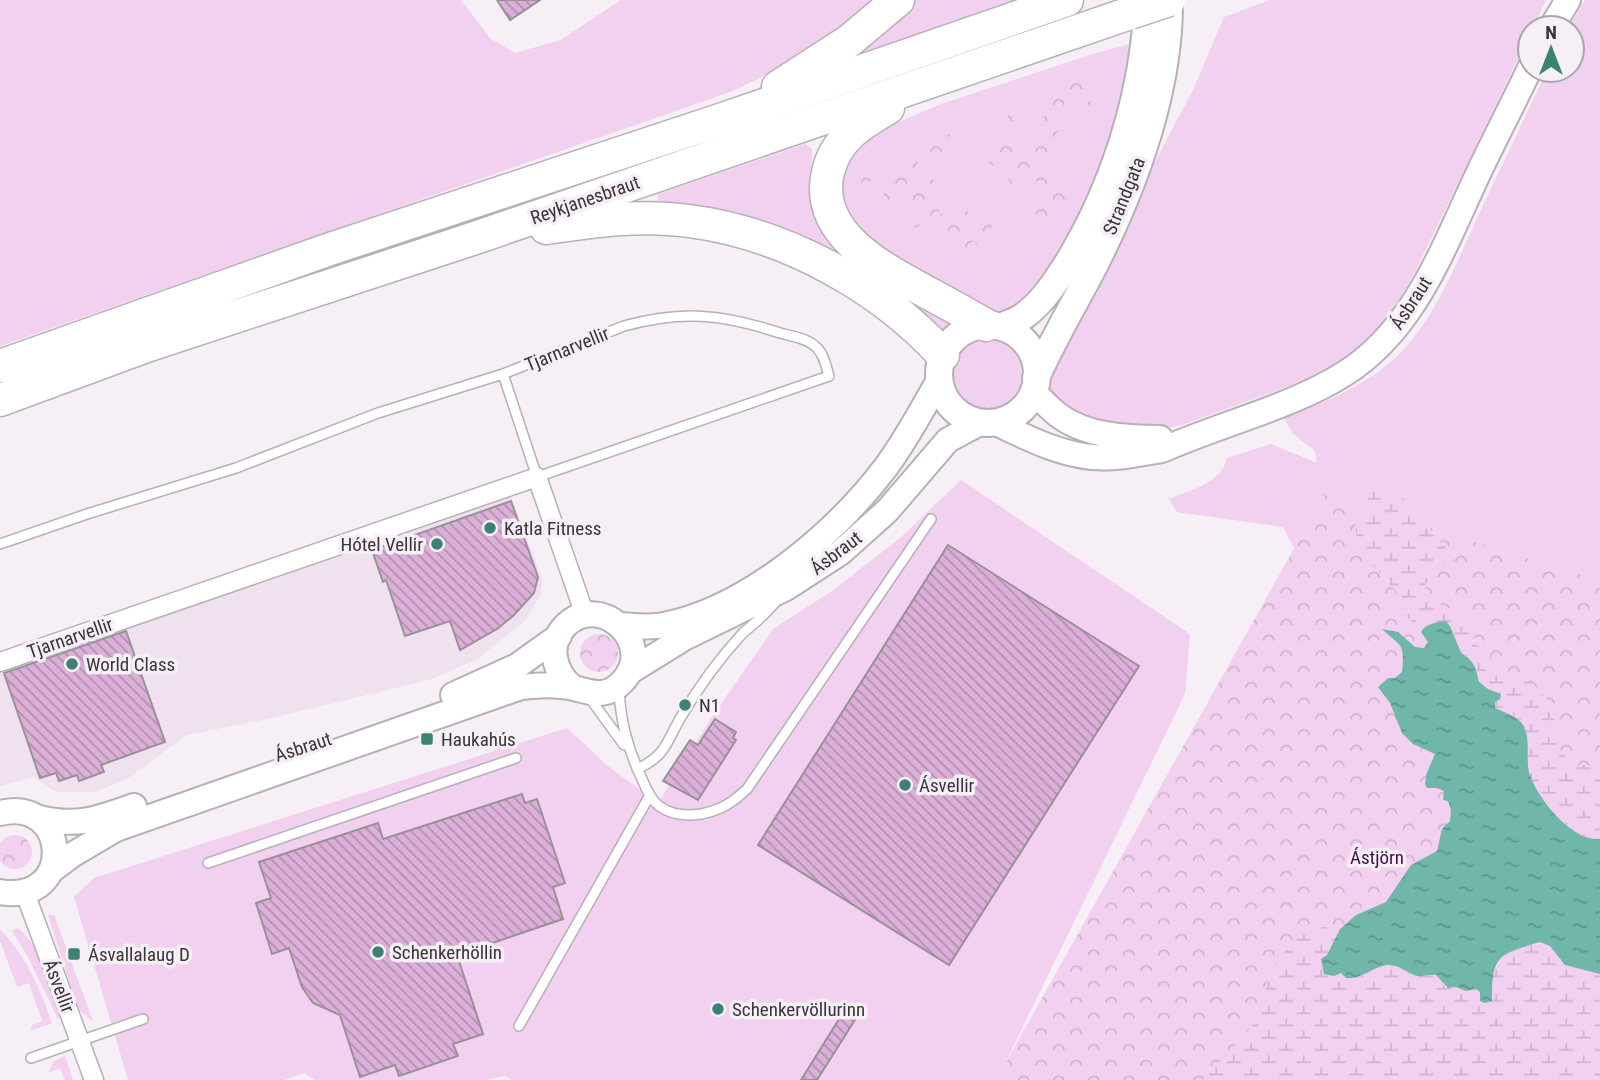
<svg xmlns="http://www.w3.org/2000/svg" width="1600" height="1080" font-family="'Roboto Condensed',sans-serif">
<style>
.built{fill:#efe2ee}
.green{fill:#f2d0f0}
.forest{fill:url(#forest-crowns)}
.wetland{fill:url(#wetland-marsh)}
.water{fill:url(#water-ripples)}
.building{fill:url(#building-back-hatch);stroke:#989298;stroke-width:2}
.lines{fill:none;stroke-linecap:round;stroke-linejoin:round}
.lane-casing{stroke:#b8b0b7;stroke-width:12}
.street-casing{stroke:#b8b0b7;stroke-width:21}
.secondary-casing{stroke:#b8b0b7;stroke-width:28}
.primary-casing{stroke:#b8b0b7;stroke-width:30}
.highway-casing{stroke:#b8b0b7;stroke-width:35}
.lane{stroke:#fff;stroke-width:9}
.street{stroke:#fff;stroke-width:18}
.secondary{stroke:#fff;stroke-width:24}
.primary{stroke:#fff;stroke-width:26}
.highway{stroke:#fff;stroke-width:32}
.highway-bridge-casing{stroke:#b8b0b7;stroke-width:35;stroke-linecap:butt}
.highway-bridge{stroke:#fff;stroke-width:32}
.poi-dot{fill:#3d8175;stroke:#f6eff6;stroke-width:2.5}
.labels{text-anchor:middle;dominant-baseline:central;stroke-width:7;stroke-linejoin:round;paint-order:stroke}
.street-label{font-size:19px;fill:#383638;stroke:#f6eff6}
.poi-label{font-size:19px;fill:#383638;stroke:#f6eff6;text-anchor:start}
.park-label{font-size:19px;fill:#430f43;stroke:#f6eff6}
</style>
<defs>
<pattern id="forest-crowns" width="20" height="18" patternUnits="userSpaceOnUse" patternTransform="scale(1.75)"><rect width="20" height="18" fill="#f2d0f0"/><path d="M2 6a3 3 0 1 1 6 0M12 15a3 3 0 1 1 6 0" fill="none" stroke="#d0b3cf"/></pattern>
<pattern id="wetland-marsh" width="20" height="14" patternUnits="userSpaceOnUse" patternTransform="scale(1.75)"><rect width="20" height="14" fill="#f2d0f0"/><path d="M1 5h8M5 5V1M11 12h8M15 12V8" fill="none" stroke="#d0b3cf"/></pattern>
<pattern id="water-ripples" width="26" height="14" patternUnits="userSpaceOnUse" patternTransform="scale(1.75)"><rect width="26" height="14" fill="#70b7a9"/><path d="M2 4q2-2 4 0t4 0M15 11q2-2 4 0t4 0" fill="none" stroke="#5d968b"/></pattern>
<pattern id="building-back-hatch" width="6" height="6" patternUnits="userSpaceOnUse" patternTransform="scale(1.75)"><rect width="6" height="6" fill="#dbafd8"/><path d="M-1 5l2 2M0 0l6 6M5-1l2 2" fill="none" stroke="#b38fb0"/></pattern>
</defs>
<rect width="100%" height="100%" fill="#f6eff6"/>
<path class="built" d="M510 493 543 580 540 596 526 620 476 660 432 679 268 719 187 735 127 779 95 792H56L33 777 0 786V669Z"/>
<path class="green" d="M0 0H461L491 39 515 53 561 40 621 0H881L868 14 778 69 733 91 0 346Z
M913 0H1036L843 63Z
M1270 0H1546L1533 28H1530V34L1413 276 1386 321 1357 350 1314 377 1182 425 1154 431 1066 415 1042 383 1044 370 1193 90 1224 17Z
M1585 0H1600V765L1368 513 1299 558 1283 527 1177 512 1169 499C1190 490 1222 483 1227 458L1271 444 1317 463 1315 451 1293 434 1283 417C1326 401 1371 385 1403 350 1436 315 1454 268 1474 225 1498 173 1523 122 1547 70H1572V28H1568Z
M1134 43 1127 85 1106 161 1053 269 1023 306 1000 314 992 313 862 240 840 198 846 154 876 132 941 104 1096 53Z
M805 144 812 149 811 169 815 198 960 321 943 337 798 236 725 211 658 201V194Z
M951 373a38 38 0 1 1 76 0a38 38 0 1 1-76 0Z
M961 480 1190 634 1185 694 997 1080H512L505 1076 484 1080H315L304 1073 284 1080H128L74 897 94 878 567 728 609 767 658 803 714 714 773 629 832 591 900 538Z
M48 915H54L93 1021 81 1012 75 1000Z
M18 928C43 949 50 984 61 1014L58 1019 27 955 12 931Z
M0 930C26 955 40 989 52 1023L30 1031 32 1025 42 1021 29 983 17 987 0 941Z
M65 1056 73 1080H65L60 1068 48 1073 54 1061Z"/>
<path class="forest" d="M1071 73 1078 78 1083 73 1086 78 1083 89 1078 93 1039 168 1049 175 1057 169 1069 178 1062 194 1072 201V210L1067 216 1053 211 1043 221 1032 211 1037 204 1034 197 1041 185 1034 179 1029 187H1024L1018 192 1007 184 1014 162 1007 157 1001 159 998 164 991 166 984 156 1009 114H1019L1024 121 1016 140 1027 145 1058 95 1053 82 1058 75 1067 79Z
M1085 95 1087 103 1091 101 1095 102 1086 119 1075 110Z
M938 128 957 139 942 159 925 149Z
M906 153H916L918 166 911 177 923 189 932 179 942 187 935 202 940 213 945 216 952 208H961L991 224 993 237 985 245H976L974 240 961 257 947 245 943 231H936L924 223 916 228 907 220 912 210 911 200 895 199 893 205 883 197 887 180Z
M861 163 875 169 868 187 861 183 862 179 854 176Z
M1324 495 1600 581V1080H996Z
M580 653a19 19 0 1 1 38 0a19 19 0 1 1-38 0Z
M-2 852a17 17 0 1 1 34 0a17 17 0 1 1-34 0Z"/>
<path class="wetland" d="M1372 485 1404 499 1460 565 1441 566 1424 586C1438 608 1444 607 1469 613L1476 644 1514 680 1528 677 1555 709C1553 735 1554 747 1574 765H1600V839C1572 842 1536 797 1529 772 1526 759 1530 743 1525 729 1521 717 1506 712 1495 708V702L1501 694 1479 682C1477 668 1474 661 1461 653L1451 628 1446 621C1438 622 1425 624 1421 632L1408 618 1396 591 1359 550 1355 525 1368 513V492Z
M1323 927 1340 929 1326 956 1346 978 1360 977 1388 965 1399 967 1425 976 1436 975 1444 985 1462 990 1476 989 1480 992V1001H1492V970L1498 961 1508 953 1536 942 1550 946 1569 965 1600 974V1080H1203L1259 1018 1270 970 1297 937Z"/>
<path class="water" d="M1446 621 1451 628 1461 653C1474 661 1476 667 1479 682L1488 689 1501 694 1500 699 1495 702V708C1505 713 1521 717 1525 729 1530 742 1526 759 1529 772 1536 797 1572 842 1600 839V974L1565 965 1550 946 1540 942C1497 955 1492 955 1492 1001L1485 1003 1480 1001V992L1476 989 1466 991 1456 987 1448 988 1436 975C1428 974 1421 978 1414 975 1404 971 1399 965 1388 965 1373 966 1362 980 1346 978L1341 973 1334 976 1324 974 1321 959 1327 955 1340 929 1356 915 1386 902 1411 865 1437 851 1442 829 1450 821 1451 810 1448 801 1443 800 1444 791 1437 788H1427L1425 784 1426 775 1435 754 1413 744 1402 733 1390 703 1378 687 1388 678H1395L1402 672C1405 642 1401 647 1382 629L1398 632 1415 647 1424 648 1428 642 1421 632C1425 624 1437 622 1446 621Z"/>
<path class="building" d="M497 0H540L510 20Z
M511 501 538 577 534 593 513 616 497 629 460 650 450 621 405 636 386 580 383 582 372 550Z
M948 545 1139 666 949 965 758 845Z
M126 631 165 742 101 765 104 772 79 781 77 775 59 781 56 773 40 778 4 673Z
M715 719 736 732 733 738 736 740 698 800 663 781 690 740 698 745Z
M522 794 525 803 537 799 565 883 553 887 563 919 457 955 483 1034 453 1044 458 1056 399 1076 395 1065 360 1077 340 1015 313 1003 302 987 289 948 272 954 256 903 271 898 259 862 378 823 383 839Z
M846 1008 858 1015 817 1080H801Z"/>
<g class="lines">
<defs>
<path id="lane" d="M0 544 87 514 236 468 378 413 503 374 624 326C683 310 722 314 780 333 791 336 807 338 816 347 824 354 826 366 829 376L537 477 503 374
M619 691C621 724 628 749 642 779 646 789 651 800 659 806 671 815 687 816 701 814 721 810 732 803 747 789L931 519
M589 697 624 745
M637 769C667 755 666 742 681 717 698 688 719 659 742 634 754 623 767 614 777 600
M208 863 516 758
M519 1026 650 795
M31 1058 143 1019"/>
<path id="street" d="M0 662 537 477 585 615
M25 893 94 1080"/>
<path id="secondary" d="M1551 28 1568 0
M1033 391C1041 399 1049 408 1058 415 1086 436 1126 438 1160 438
M996 423C1026 437 1058 454 1092 457 1115 459 1140 454 1162 450 1220 424 1292 407 1344 374 1415 330 1444 246 1478 174 1495 138 1513 104 1530 68
M621 625C635 626 650 628 664 625 747 609 836 533 886 467 906 440 922 410 939 380
M629 672 684 638 786 588 840 553 887 511 948 440 980 423
M453 695 517 666 559 636
M0 813C70 796 76 905 0 892
M36 817C75 828 98 819 134 806
M52 870 72 855 116 829 521 687C537 685 553 684 569 687 590 691 605 701 623 681 657 644 600 590 565 626 547 645 554 672 572 687"/>
<path id="primary" d="M939 374a49 49 0 1 1 98 0a49 49 0 1 1-98 0Z
M1001 327C1009 323 1018 321 1025 315 1043 302 1057 280 1069 261 1116 183 1144 91 1148 0
M1036 378C1053 339 1075 303 1095 264 1135 184 1170 91 1169 0"/>
<path id="highway" d="M778 87 849 41 898 0
M888 108C860 124 836 139 828 172 813 235 886 270 930 294 949 304 968 315 986 325
M546 228C593 221 641 214 689 221 783 233 879 285 943 355
M0 366 330 249 723 119 1067 0
M0 400 149 345 475 238 1130 13"/>
</defs>
<use href="#lane" class="lane-casing"/>
<use href="#street" class="street-casing"/>
<use href="#secondary" class="secondary-casing"/>
<use href="#primary" class="primary-casing"/>
<use href="#highway" class="highway-casing"/>
<use href="#lane" class="lane"/>
<use href="#street" class="street"/>
<use href="#secondary" class="secondary"/>
<use href="#primary" class="primary"/>
<use href="#highway" class="highway"/>
<defs>
<path id="highway-bridge" d="M1130 13 1169 0"/>
</defs>
<use href="#highway-bridge" class="highway-bridge-casing"/>
<use href="#highway-bridge" class="highway-bridge"/>
</g>
<g class="poi-dot">
<circle cx="490" cy="528" r="7"/>
<circle cx="437" cy="544" r="7"/>
<circle cx="72" cy="664" r="7"/>
<circle cx="685" cy="705" r="7"/>
<rect x="420" y="732" width="14" height="14" rx="3.5"/>
<circle cx="905" cy="785" r="7"/>
<circle cx="378" cy="952" r="7"/>
<rect x="67" y="947" width="14" height="14" rx="3.5"/>
<circle cx="718" cy="1009" r="7"/>
</g>
<g class="labels">
<g class="street-label">
<text transform="translate(1124 196) rotate(-68)">Strandgata</text>
<text transform="translate(585 200) rotate(-19)">Reykjanesbraut</text>
<text transform="translate(1411 303) rotate(-57)">Ásbraut</text>
<text transform="translate(567 349) rotate(-22)">Tjarnarvellir</text>
<text transform="translate(836 553) rotate(-37)">Ásbraut</text>
<text transform="translate(70 638) rotate(-19)">Tjarnarvellir</text>
<text transform="translate(303 747) rotate(-18)">Ásbraut</text>
<text transform="translate(59 986) rotate(69)">Ásvellir</text>
</g>
<g class="poi-label">
<text x="504" y="528">Katla Fitness</text>
<text x="423" y="544" text-anchor="end">Hótel Vellir</text>
<text x="86" y="664">World Class</text>
<text x="699" y="705">N1</text>
<text x="441" y="739">Haukahús</text>
<text x="919" y="785">Ásvellir</text>
<text x="392" y="952">Schenkerhöllin</text>
<text x="88" y="954">Ásvallalaug D</text>
<text x="732" y="1009">Schenkervöllurinn</text>
</g>
<g class="park-label">
<text x="1377" y="857">Ástjörn</text>
</g>
</g>
<g transform="translate(1551 49)"><circle r="33" fill="#f6eff6" stroke="#aaa5aa" stroke-width="2"/>
<path d="M0-5L12 26L0 18L-12 26Z" fill="#3d8175"/>
<text y="-10" font-size="19" font-weight="bold" text-anchor="middle" fill="#383638">N</text>
</g>
</svg>
